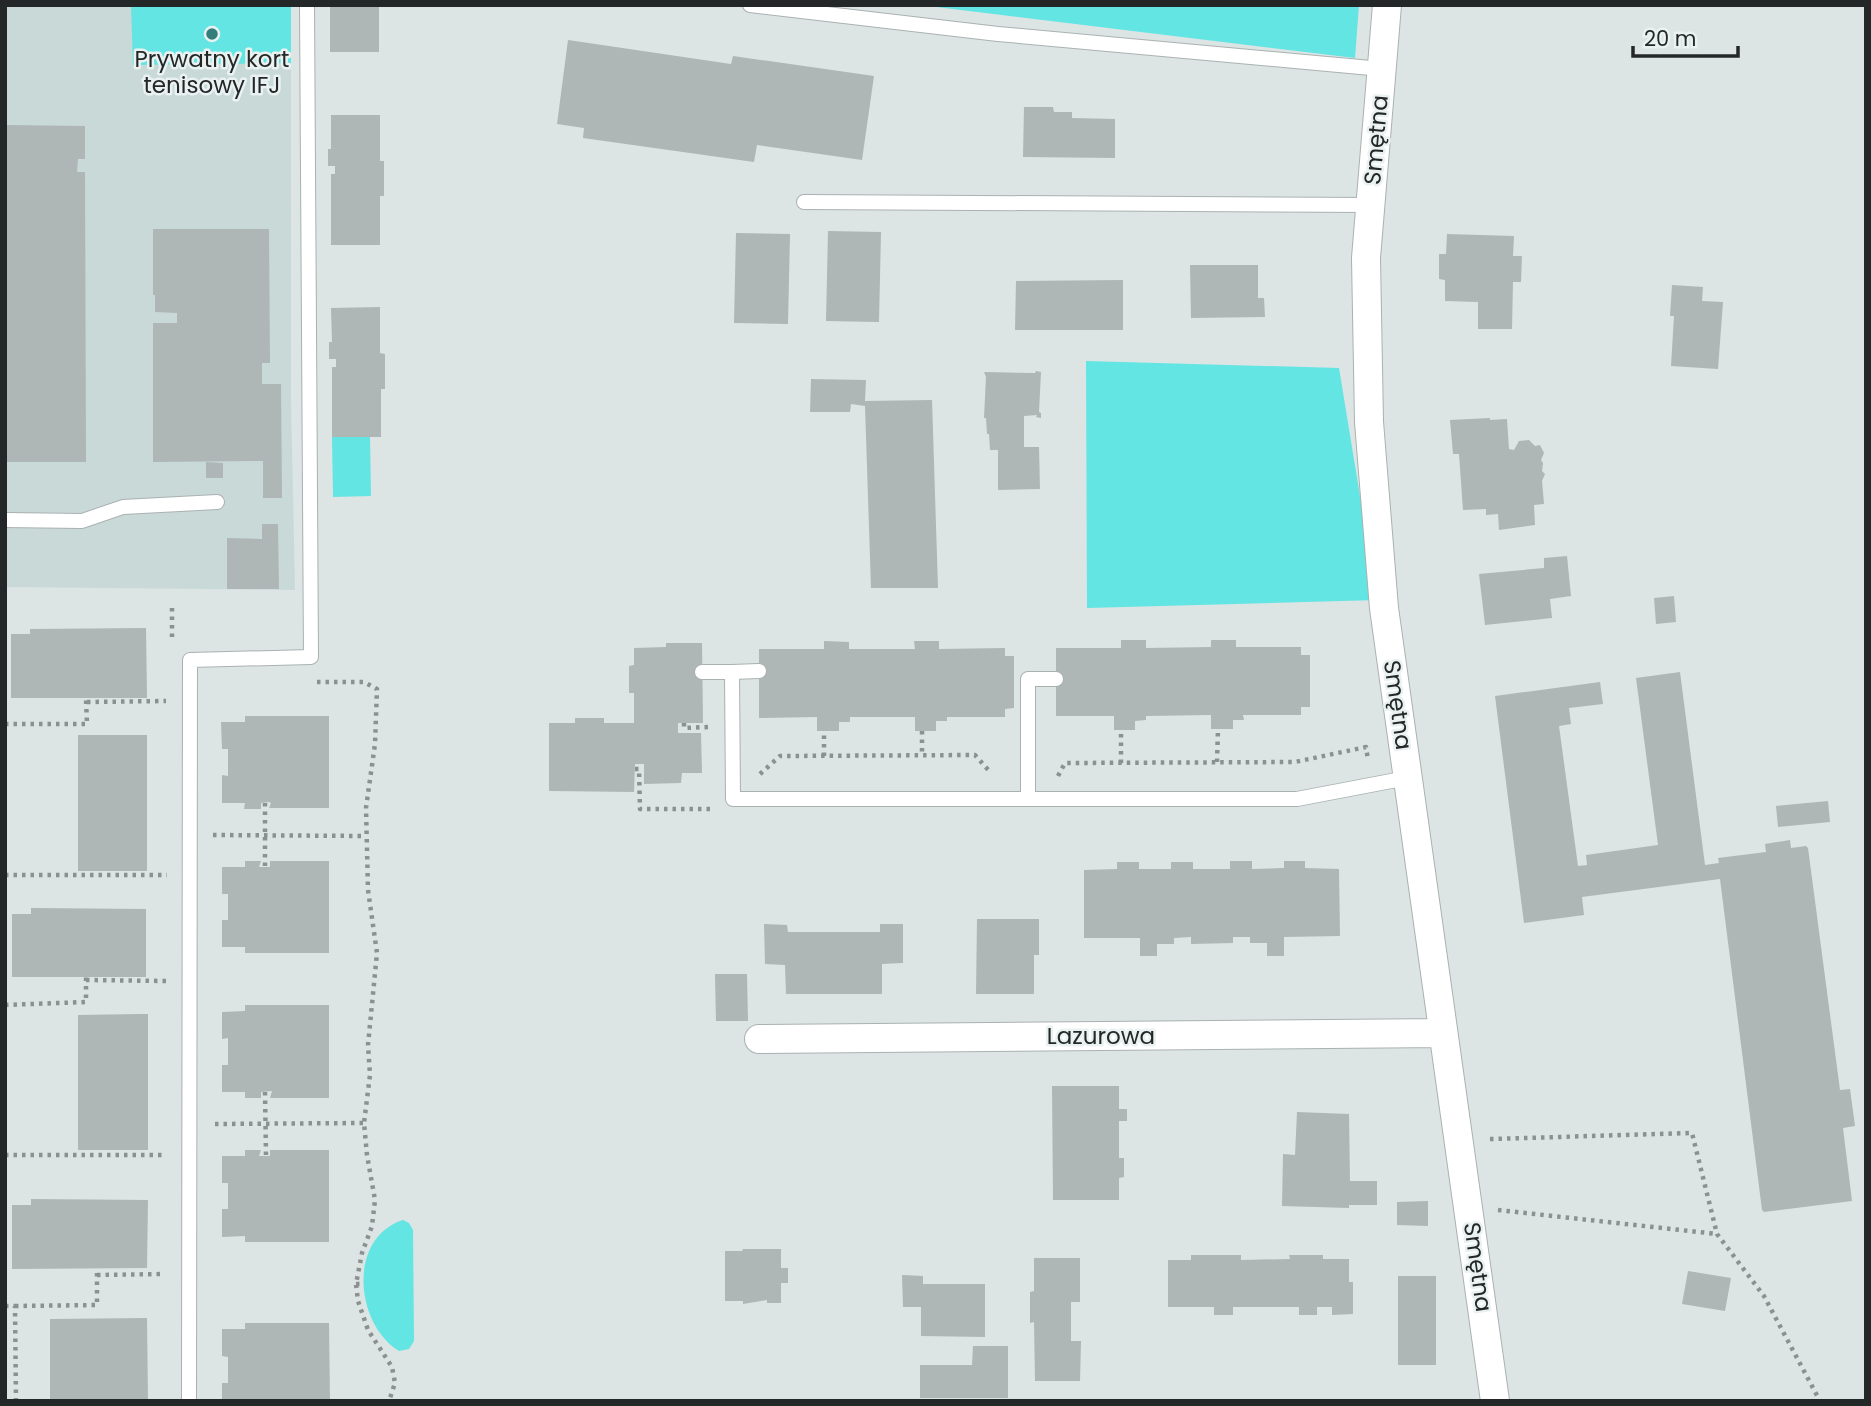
<svg xmlns="http://www.w3.org/2000/svg" width="1871" height="1406" font-family="Poppins,sans-serif">
<style>
.built{fill:#c8d9d8}
.green{fill:#62e5e3}
.building{fill:#aeb6b6}
.lines{fill:none;stroke-linecap:round;stroke-linejoin:round}
.lane-casing{stroke:#aab1b1;stroke-width:16}
.street-casing{stroke:#aab1b1;stroke-width:30}
.path{stroke:#8b9191;stroke-width:4.5;stroke-dasharray:3.5 5;stroke-linecap:butt}
.lane{stroke:#fff;stroke-width:14}
.street{stroke:#fff;stroke-width:28}
.poi-dot{fill:#347d7c;stroke:#eaf2f1;stroke-width:2.5}
.labels{text-anchor:middle;dominant-baseline:central;stroke-width:5;stroke-linejoin:round;paint-order:stroke}
.poi-label{font-size:23px;fill:#242727;stroke:#eaf2f1}
.street-label{font-size:23px;fill:#242727;stroke:#eaf2f1}
</style>
<rect width="100%" height="100%" fill="#dce4e4"/>
<path class="built" d="M5 5H291V400L295 590 5 587Z"/>
<path class="green" d="M131 5H291V63L133 65Z
M920 5H1359L1355 58Z
M1086 361 1339 368 1377 600 1087 608Z
M332 437H370L371 496 333 497Z
M403 1220 409 1223 413 1230 414 1341 409 1349 399 1351C355 1324 347 1238 403 1220Z"/>
<path class="building" d="M330 5H379V52H330Z
M568 40 731 64 733 56 874 76 862 160 757 145 754 162 583 138 584 128 557 124Z
M1024 107H1053L1054 112H1072V118L1115 119V158L1023 157Z
M331 115H380V161H384V196H380V245H331V174H335V166H328V149H331Z
M5 125 85 126V159H78L77 172H85L86 462H5Z
M153 229H269L270 363H262V384H281L282 498H263V461L153 462V323H177V313L155 312V295H153Z
M828 231 881 232 879 322 826 321Z
M736 233 790 234 788 324 734 323Z
M1447 234 1514 236 1513 256H1522L1521 282H1513L1512 329H1478V302L1445 301V280L1439 279V254H1446Z
M1190 265H1258V298H1264L1265 317 1191 318Z
M1123 280V330H1015L1016 281Z
M1672 285 1703 287 1702 301 1723 302 1718 369 1671 366 1674 316H1670Z
M380 307V353L385 354V389H381V437H332V367H336V359H329V342H332L331 308Z
M1036 371 1041 372 1039 412 1041 413V418L1036 417 1037 415 1024 416V447H1039L1040 489 998 490V450H990L989 434H987L986 418H984L986 377 984 372 1035 373Z
M811 379 866 380 865 401 932 400 938 588H871L865 406 851 404 850 412H810Z
M1490 418V420L1507 419 1509 449 1514 450 1519 441 1529 440 1535 446 1540 445 1544 453 1541 460 1543 463 1542 471 1545 474 1542 481 1544 504 1534 505 1535 525 1499 530 1498 514 1486 515V509L1463 510 1459 454H1453L1450 420Z
M206 462 223 463V478H206Z
M262 524H278L279 589H227V538L262 539Z
M1567 556 1571 596 1550 599 1552 618 1485 625 1479 574 1544 568V558Z
M1674 596 1676 622 1656 624 1654 598Z
M146 628 147 698H11V634H30V629Z
M1121 640H1146V648L1211 647V640H1236V647H1301V655H1310V707H1301V715H1243L1244 720H1233V729H1211V715L1146 716V720L1135 721V730H1114V716H1056V648H1121Z
M824 641 849 642V649H915L914 641H939V649L1005 648V656H1014V708L1005 709V717H947V721H936V731H915V717H850V722H839V731H817V717L759 718V649H824Z
M666 643H702L703 723H678V733H701L702 773H682L681 783 644 784V764H635L634 792 549 791V723H575V718H604V723H634V693H629V666L634 665V648L666 647Z
M1680 672 1705 865 1719 863 1718 858 1766 852 1765 844 1790 840 1791 848 1806 846 1808 848 1840 1090 1850 1089 1855 1126 1843 1128 1852 1201 1764 1212 1762 1210 1720 879 1582 897 1584 915 1524 923 1495 696 1600 682 1603 704 1569 708 1571 724 1559 726 1578 866 1587 865 1586 855 1658 845 1636 678Z
M245 716H329V808H269L271 803 269 802 261 803V809H244L245 803H222V775L228 776V749H222L221 722H245Z
M78 735H147V871H78Z
M1828 801 1830 822 1778 827 1776 806Z
M245 861H261L259 867H270V861H329V953H245V947H222V920H228V894H222V867H245Z
M1230 861H1252V869L1284 868V861H1305V868L1339 869 1340 936 1284 937V956H1267V943H1250V937H1233V943L1191 944V937L1174 938V944H1157V956H1140V938H1084V870L1117 869V862H1139V869H1171V862H1193V869H1230Z
M31 908 146 909V977H12V914H31Z
M977 919H1039V955H1034V994H976Z
M764 924 787 925 788 932H880V924H903V963L882 964V994H786L785 965 765 964Z
M715 974H747L748 1021H716Z
M245 1005H329V1098H270L272 1091 261 1092V1098H245V1092H222V1065H228V1038L222 1039V1012L245 1011Z
M139 1014H148V1150H78V1015Z
M1052 1086H1119V1109H1127V1121H1119V1158H1124V1177L1119 1178V1200H1053Z
M1297 1112 1349 1114 1350 1181H1377V1205H1349V1208L1282 1206 1283 1154 1295 1155Z
M245 1150H261L259 1156H270V1150H329V1242H245V1236L222 1237V1209H228V1183H222V1156H245Z
M31 1199 148 1200 147 1268 12 1269V1205H31Z
M1428 1201V1226L1397 1225V1202Z
M743 1249H781V1268H788V1283H781V1303H767V1300L743 1304V1301H725V1251H742Z
M1191 1255H1241V1260L1290 1259 1289 1255H1323V1259H1349V1282H1353V1314L1332 1315V1307H1317V1315H1299V1307H1233V1315H1214V1307H1168V1260H1191Z
M1034 1258H1080V1302H1071V1341H1081L1080 1381H1035L1034 1322 1030 1323V1292L1034 1291Z
M1688 1271 1731 1278 1725 1311 1682 1304Z
M902 1275 923 1276V1284H985V1337L921 1336V1307H903Z
M1398 1276H1436V1365H1398Z
M147 1318 148 1401H50V1319Z
M245 1323H329L330 1401H222V1383H228V1357L222 1356V1329H245Z
M973 1346H1008V1398H920V1365H972Z"/>
<g class="lines">
<defs>
<path id="lane" d="M750 5 998 34 1382 69
M804 202 1371 205
M5 520 82 521 123 507 217 502
M702 672H732L733 799H1297L1407 778
M732 672 759 671
M1028 799V679H1056
M189 1401 190 660 311 657 307 5"/>
<path id="street" d="M1387 5 1366 258 1369 422 1384 608 1495 1401
M759 1039 1443 1033"/>
</defs>
<use href="#lane" class="lane-casing"/>
<use href="#street" class="street-casing"/>
<path class="path" d="M172 608V642
M317 682H364L377 689 375 744 366 808 368 890 377 953 368 1045 370 1075 364 1123 367 1155 375 1200 372 1226 362 1253 356 1284 358 1301 368 1330 392 1367 395 1383 389 1401
M87 702 166 701
M684 723V728L708 727
M5 724H87L86 698
M922 731V755
M824 756V731
M1217 762 1218 729
M1121 763V730
M635 769H639L640 809H711
M760 774 780 756 975 755 991 773
M1058 776 1065 763 1295 762 1366 747 1368 760
M265 803V867
M213 835 366 836
M5 875H167
M86 980 166 981
M5 1005 86 1002V977
M265 1092 266 1156
M215 1124 364 1123
M1490 1139 1692 1133 1717 1234 1764 1296 1820 1401
M5 1155H166
M1498 1210 1717 1234
M97 1275 165 1274
M356 1284H363
M5 1306H15L16 1401
M15 1306 97 1305V1269"/>
<use href="#lane" class="lane"/>
<use href="#street" class="street"/>
</g>
<circle class="poi-dot" cx="212" cy="34" r="7"/>
<g class="labels">
<g class="poi-label">
<text x="212" y="59">Prywatny kort<tspan x="212" dy="26">tenisowy IFJ</tspan></text>
</g>
<g class="street-label">
<text transform="translate(1376 140) rotate(-85)">Smętna</text>
<text transform="translate(1398 705) rotate(82)">Smętna</text>
<text x="1101" y="1036">Lazurowa</text>
<text transform="translate(1478 1267) rotate(82)">Smętna</text>
</g>
</g>
<rect width="1871" height="1406" fill="none" stroke="#242727" stroke-width="14"/>
<path d="M1633 46v10h105v-10" fill="none" stroke="#242727" stroke-width="3.5"/>
<text x="1644" y="46" font-size="21" fill="#242727" stroke="#eaf2f1" stroke-width="5" paint-order="stroke">20 m</text>
</svg>
